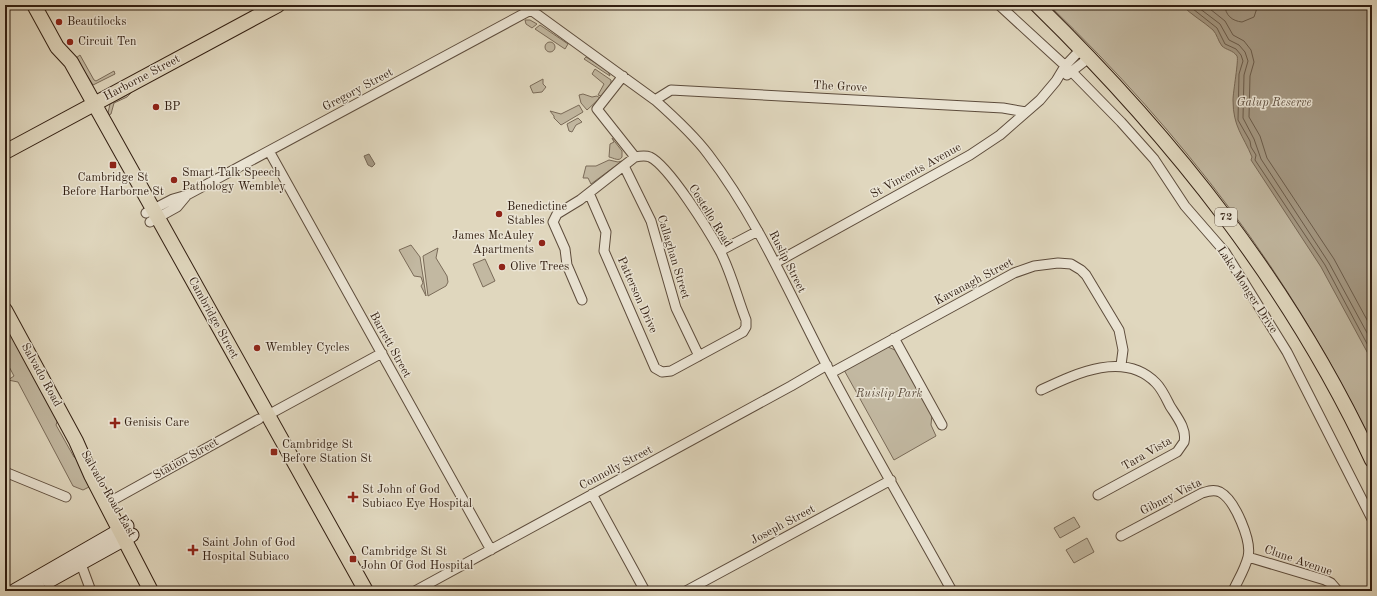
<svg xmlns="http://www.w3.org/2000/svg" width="1377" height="596" font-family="'Old Standard TT',serif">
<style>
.green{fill:#c2b8a1;stroke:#7a6b59}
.water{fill:#a49883;stroke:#766755}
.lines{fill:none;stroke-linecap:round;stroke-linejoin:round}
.shore{stroke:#6a5b4a;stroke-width:1}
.street-casing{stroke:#5d4c3c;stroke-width:11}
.secondary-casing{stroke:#311e11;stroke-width:15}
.primary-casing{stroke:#311e11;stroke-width:16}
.street{stroke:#ebe5d5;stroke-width:9}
.secondary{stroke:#ebe5d5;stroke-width:13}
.primary{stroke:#e0d7be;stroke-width:14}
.poi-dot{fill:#8f2418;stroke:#ebe5d5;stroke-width:1.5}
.labels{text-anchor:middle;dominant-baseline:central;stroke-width:3;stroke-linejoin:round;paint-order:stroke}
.shield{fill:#ebe5d5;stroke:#695a4c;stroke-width:1}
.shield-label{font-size:11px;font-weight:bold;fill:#311e11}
.poi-label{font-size:12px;fill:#311e11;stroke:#ebe5d5;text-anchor:start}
.street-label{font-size:12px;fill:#311e11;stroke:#ebe5d5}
.park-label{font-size:12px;font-style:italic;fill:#5c4c3c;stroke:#ebe5d5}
</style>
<rect width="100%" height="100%" fill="#e0d7be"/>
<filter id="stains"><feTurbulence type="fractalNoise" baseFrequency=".005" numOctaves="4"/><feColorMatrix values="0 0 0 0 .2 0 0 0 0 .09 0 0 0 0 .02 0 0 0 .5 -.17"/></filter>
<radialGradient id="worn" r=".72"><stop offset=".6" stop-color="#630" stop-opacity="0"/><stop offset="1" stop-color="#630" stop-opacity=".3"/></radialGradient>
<path class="green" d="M1049 5H1372V443C1290 274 1184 135 1049 5Z
M525 20H530L537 24 532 28 526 24Z
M540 25 568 44 565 49 535 29Z
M545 47a5 5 0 1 1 10 0a5 5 0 1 1-10 0Z
M80 55 94 80 96 81 114 71 115 74 93 85 76 58Z
M586 57 608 71 610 76 584 59Z
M595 69 611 80V87L601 96 598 95 604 84 592 74Z
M543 79V84L546 87 542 92 533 93 530 86Z
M132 92 127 97 114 103 111 114 109 115 108 113 110 104Z
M583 94 592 97 597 96 600 98 587 110 581 103 579 95Z
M579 105 583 112 561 125 554 118V116L550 111 561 114Z
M578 118 582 122 576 125 572 132 569 131 567 124Z
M612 138 622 151V157C619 162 614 158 609 157L610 144 614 142Z
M609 160 618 162 622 161 591 184 588 178H583L586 166H596Z
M411 245 420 257 426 296 421 286 423 283 421 277 414 276 399 250Z
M438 248 436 258 447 276 448 282 446 286 428 296 423 256Z
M485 259 495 281 483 287 473 264Z
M5 325 58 419 56 425 74 457 78 458 93 485 83 490 73 486 18 382 8 380 14 376 5 359Z
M888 347 895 350 899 354 932 414 931 425 936 436 894 460 844 370Z
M1074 517 1080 527 1060 538 1054 528Z
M1087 538 1094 552 1074 563 1066 550Z"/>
<path class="water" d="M1182 5H1235L1242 7 1244 5H1372V361L1321 267 1251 160 1252 157C1243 135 1233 127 1233 100 1233 92 1239 59 1237 56 1233 50 1226 50 1222 46 1218 41 1217 34 1213 30 1203 21 1191 15 1182 5Z
M369 154 375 164 372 167 368 165 364 156Z"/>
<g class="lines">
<path class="shore" d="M1188 5 1217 28 1225 44 1236 49 1241 55 1243 61 1239 74 1238 120 1250 141 1251 147 1256 155 1255 160 1325 265 1372 353
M1195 5 1220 24 1229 40 1239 45 1245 52 1248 61 1244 75 1243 118 1254 139 1261 159 1329 263 1372 342
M1205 5 1225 21 1233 35 1244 41 1251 50 1254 62 1250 76 1249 117 1260 136 1267 158 1334 259 1372 329
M1225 5C1225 15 1232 21 1242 22L1254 17 1258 5"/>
<defs>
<path id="street" d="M527 5 531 10 655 100C673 116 693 134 708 154 757 218 789 293 826 364 866 440 910 515 952 591
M999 5 1072 72 1121 122 1154 159 1185 206 1225 252 1287 352 1372 519
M1067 75 1090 57
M623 76 597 109 635 157
M655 100 671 90 1003 108 1026 112
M269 151 491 550
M624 166 651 221 676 308 699 356
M146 213 173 199 187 195 540 5
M150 222 177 207 187 195
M720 251 758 231
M775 263 970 155 1000 135 1040 100 1056 81 1065 66 1081 49
M582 300 567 265 565 249 553 222 557 214 580 200 635 157C640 156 645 155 650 157 669 166 709 231 720 251 731 272 737 297 746 320V327L743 332 671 371 662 372 655 368 604 251 606 232 589 193
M894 338 942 425
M831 373 1014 273 1034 266 1058 263 1071 264 1081 270 1086 275 1119 330 1123 350 1121 365
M1041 390C1075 374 1124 350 1156 383 1162 389 1166 398 1170 406 1177 417 1187 429 1184 442L1177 452 1098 495
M268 415 382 353
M5 472 66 497
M592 494 645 591
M113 500 259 419
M1121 536 1202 493C1208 491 1214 489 1220 492 1235 500 1252 541 1248 557 1245 569 1238 580 1233 591
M1248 557 1325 580 1331 583 1338 591
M81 564 91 591
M36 578 42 591
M415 591 791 386 827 365
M686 591 891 480"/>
<path id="secondary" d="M49 581 132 535
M14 591 127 526"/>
<path id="primary" d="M34 5 57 47 71 62 366 591
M1037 5C1174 139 1291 286 1372 460
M5 152 278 5
M5 310 76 441 91 475 151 591"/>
</defs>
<use href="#street" class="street-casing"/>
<use href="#secondary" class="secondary-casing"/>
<use href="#primary" class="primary-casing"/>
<use href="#street" class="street"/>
<use href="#secondary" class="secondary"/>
<use href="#primary" class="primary"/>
</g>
<g class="poi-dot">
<circle cx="59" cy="22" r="4"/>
<circle cx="70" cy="42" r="4"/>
<circle cx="156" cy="107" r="4"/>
<rect x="109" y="161" width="8" height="8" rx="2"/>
<circle cx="174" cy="180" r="4"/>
<circle cx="499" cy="214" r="4"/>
<circle cx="542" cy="243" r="4"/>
<circle cx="502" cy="267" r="4"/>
<circle cx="257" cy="348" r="4"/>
<path d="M113 417h4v4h4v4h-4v4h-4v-4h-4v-4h4z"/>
<rect x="270" y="448" width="8" height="8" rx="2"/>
<path d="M351 491h4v4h4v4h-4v4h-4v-4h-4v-4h4z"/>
<path d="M191 544h4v4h4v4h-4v4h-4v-4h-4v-4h4z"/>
<rect x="349" y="555" width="8" height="8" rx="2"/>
</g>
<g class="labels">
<rect class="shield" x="1215" y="208" width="22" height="18" rx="3"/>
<g class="shield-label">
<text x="1226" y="217">72</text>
</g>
<g class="poi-label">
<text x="67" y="22">Beautilocks</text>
<text x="78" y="42">Circuit Ten</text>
<text x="164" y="107">BP</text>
<text x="182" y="173">Smart Talk Speech<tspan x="182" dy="14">Pathology Wembley</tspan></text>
<text x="113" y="178" text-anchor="middle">Cambridge St<tspan x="113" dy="14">Before Harborne St</tspan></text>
<text x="507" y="207">Benedictine<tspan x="507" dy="14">Stables</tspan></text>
<text x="534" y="236" text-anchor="end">James McAuley<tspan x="534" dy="14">Apartments</tspan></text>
<text x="510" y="267">Olive Trees</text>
<text x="265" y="348">Wembley Cycles</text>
<text x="124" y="423">Genisis Care</text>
<text x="282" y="445">Cambridge St<tspan x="282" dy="14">Before Station St</tspan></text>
<text x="362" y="490">St John of God<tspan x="362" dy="14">Subiaco Eye Hospital</tspan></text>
<text x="202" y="543">Saint John of God<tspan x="202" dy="14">Hospital Subiaco</tspan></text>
<text x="361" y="552">Cambridge St St<tspan x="361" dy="14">John Of God Hospital</tspan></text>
</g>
<g class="street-label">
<text transform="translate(142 78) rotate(-28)">Harborne Street</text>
<text transform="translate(840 87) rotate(3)">The Grove</text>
<text transform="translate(358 90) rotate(-28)">Gregory Street</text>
<text transform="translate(916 171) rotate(-29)">St Vincents Avenue</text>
<text transform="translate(710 216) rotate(58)">Costello Road</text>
<text transform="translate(673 257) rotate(73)">Callaghan Street</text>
<text transform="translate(787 262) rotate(63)">Ruslip Street</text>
<text transform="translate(974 282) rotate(-28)">Kavanagh Street</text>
<text transform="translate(1247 290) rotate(57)">Lake Monger Drive</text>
<text transform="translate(637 295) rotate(66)">Patterson Drive</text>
<text transform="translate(213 318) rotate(61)">Cambridge Street</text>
<text transform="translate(390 345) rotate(61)">Barrett Street</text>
<text transform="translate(41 375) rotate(61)">Salvado Road</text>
<text transform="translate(1147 454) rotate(-30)">Tara Vista</text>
<text transform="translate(186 459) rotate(-29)">Station Street</text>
<text transform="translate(616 468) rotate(-28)">Connolly Street</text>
<text transform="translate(108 494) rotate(60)">Salvado Road East</text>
<text transform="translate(1171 497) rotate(-27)">Gibney Vista</text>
<text transform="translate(783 525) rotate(-28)">Joseph Street</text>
<text transform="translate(1298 561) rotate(19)">Clune Avenue</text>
</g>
<g class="park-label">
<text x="1274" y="103">Galup Reserve</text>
<text x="889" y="394">Ruislip Park</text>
</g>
</g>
<rect width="1377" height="596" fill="none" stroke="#e0d7be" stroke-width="20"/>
<rect x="6" y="6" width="1365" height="584" fill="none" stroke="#311e11" stroke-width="2"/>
<rect x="10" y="10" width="1357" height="576" fill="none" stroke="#311e11"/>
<rect width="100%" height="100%" filter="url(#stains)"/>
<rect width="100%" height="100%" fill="url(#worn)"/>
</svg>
